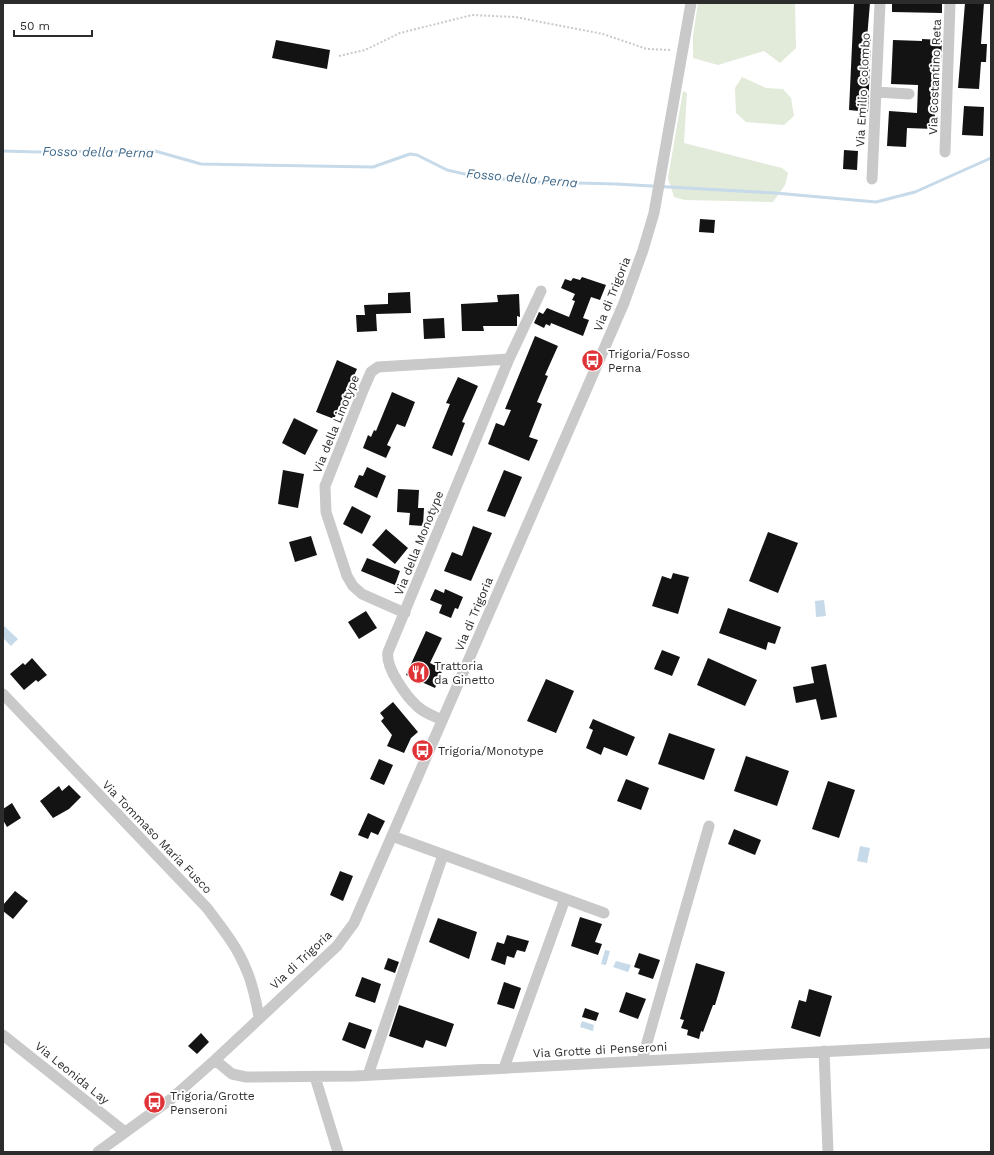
<svg xmlns="http://www.w3.org/2000/svg" width="994" height="1155" font-family="'Work Sans',sans-serif">
<style>
.green{fill:#e2eada}
.water{fill:#c6dae9}
.lines{fill:none;stroke-linecap:round;stroke-linejoin:round}
.stream{stroke:#c6dae9;stroke-width:3}
.building{fill:#131313}
.path{stroke:#c9c9c9;stroke-width:2;stroke-dasharray:2 2;stroke-linecap:butt}
.minor{stroke:#c9c9c9;stroke-width:11}
.labels{text-anchor:middle;dominant-baseline:central;stroke-width:4;stroke-linejoin:round;paint-order:stroke}
.street-label{font-size:12px;fill:#2c2c2c;stroke:#fff}
.poi-label{font-size:12px;fill:#2c2c2c;stroke:#fff;text-anchor:start}
.water-label{font-size:13px;font-style:italic;fill:#3e698b;stroke:#fff}
</style>
<rect width="100%" height="100%" fill="#fff"/>
<path class="green" d="M698 3H795L796 48 780 63 764 51 718 65 693 58V36Z
M742 77 766 88 783 89 791 98 794 116 784 125 746 122 736 113 735 88Z
M683 91 687 93 684 143 782 168 788 173 785 185 773 202 685 200 674 197 668 178Z"/>
<path class="water" d="M824 600 826 616 816 617 815 601Z
M3 625 18 639 11 646 3 638Z
M860 846 870 848 867 863 857 861Z
M605 950 610 951 606 965 601 964Z
M616 961 631 965 628 972 613 967Z
M582 1021 594 1025 593 1031 580 1027Z"/>
<g class="lines">
<path class="stream" d="M3 151 37 152 155 151 201 164 373 167 410 154 417 155 447 170 478 177 539 182 616 184 775 193 876 202 915 192 991 158"/>
</g>
<path class="building" d="M854 3H870L867 38H871L868 112 849 110Z
M892 3H942V13L892 12Z
M965 3H984L981 44H987L986 62H981L979 89 958 88Z
M922 39 942 40 941 62H938L934 129 907 128 906 147 887 146 889 111 917 113 918 85 891 84 893 40 922 41Z
M276 40 330 50 327 69 272 58Z
M964 106 984 107 983 136 962 135Z
M844 150 858 151 857 170 843 169Z
M700 219 715 220 714 233 699 232Z
M582 277 606 285 600 300 591 297 583 318 589 320 583 336 551 323 550 326 546 324 544 328 534 323 539 312 543 314 547 308 569 317 575 301 572 300 575 294 561 288 565 279 571 281 573 278 580 280Z
M410 292 411 313 376 314 377 331 357 332 356 315H365L364 305 388 304V293Z
M519 294 520 317 517 316V326H483L484 331H462L461 304 498 302 497 295Z
M444 318 445 338 424 339 423 319Z
M535 336 558 346 545 375 548 376 537 402 542 404 529 437 538 440 529 461 488 444 496 423 504 426 511 410 505 409Z
M337 360 357 369 334 419 316 412Z
M458 377 478 386 462 422 465 423 452 456 432 448 450 404 446 403Z
M392 392 415 402 405 427 397 424 387 445 391 447 386 458 363 448 368 435 371 437 374 430 376 431Z
M294 418 318 430 305 455 282 443Z
M367 467 386 476 377 498 354 487 359 475 363 476Z
M283 470 304 474 298 508 278 504Z
M504 470 522 477 505 517 487 511Z
M398 489 419 490 418 508H424L423 526 409 525 410 513 397 512Z
M352 506 371 516 362 534 343 524Z
M473 526 492 533 471 581 444 571 452 552 462 556Z
M386 529 408 548 395 564 372 545Z
M768 532 798 543 778 593 749 581Z
M311 536 317 555 295 562 289 542Z
M367 558 400 571 395 585 361 571Z
M673 573 689 577 678 614 652 606 662 576 671 579Z
M435 589 444 593 445 589 463 597 458 609 455 608 451 618 439 613 442 605 430 600Z
M728 608 781 627 775 644 768 642 766 650 719 633Z
M366 611 377 628 359 639 348 622Z
M426 631 442 638 430 663 443 669 435 688 406 675Z
M662 650 680 657 672 676 654 669Z
M32 658 47 675 38 682 36 680 24 690 10 674 23 663 25 665Z
M708 658 757 680 745 706 697 685Z
M826 664 837 717 821 720 816 699 796 703 793 687 814 683 811 667Z
M546 679 574 691 556 733 527 721Z
M393 702 418 732 411 738 404 753 387 746 392 735 381 721 384 718 380 713Z
M593 719 635 737 627 756 604 747 601 755 586 748 593 730 589 728Z
M669 733 715 749 704 780 658 764Z
M746 756 789 771 777 806 734 791Z
M379 759 393 765 384 785 370 779Z
M626 779 649 788 641 810 617 801Z
M828 781 855 790 839 838 812 829Z
M69 785 81 797 69 809 53 818 40 801 59 786 62 791Z
M12 803 21 818 7 827 3 820V809Z
M368 813 385 821 378 835 371 832 368 839 358 835Z
M734 829 761 840 755 855 728 844Z
M340 871 353 876 343 901 330 895Z
M15 891 28 901 13 919 3 911V905Z
M580 917 602 924 595 942 602 944 598 955 571 946Z
M438 918 477 932 469 959 429 942Z
M507 935 529 941 525 952 517 950 514 958 507 956 505 965 491 960 497 942 504 944Z
M639 953 660 960 653 979 638 974 640 969 634 967Z
M388 958 399 962 395 973 384 969Z
M696 963 725 972 715 1005H713L703 1032 701 1031 699 1039 687 1035 688 1030 681 1028 684 1020 680 1019Z
M362 977 381 984 375 1003 355 996Z
M504 982 521 988 514 1009 497 1004Z
M809 989 832 996 820 1037 791 1028 799 1000 806 1002Z
M626 992 646 999 638 1019 619 1012Z
M399 1005 454 1024 446 1047 426 1040 423 1048 389 1036Z
M585 1008 599 1013 596 1021 582 1017Z
M349 1022 372 1030 365 1049 342 1040Z
M201 1033 209 1042 197 1054 188 1046Z"/>
<g class="lines">
<path class="path" d="M339 56 365 50 400 33 472 15 515 17 603 34 647 49 672 50"/>
<path class="minor" d="M876 92 909 94
M945 152 950 3
M872 179 880 3
M405 613 362 594 353 586 347 576 326 512 325 486 364 388 371 372 378 367 509 359
M3 694 207 908C221 927 237 946 246 969 253 984 256 1001 259 1017
M442 720C434 716 424 713 417 706 406 696 385 667 388 652L509 359 541 291
M392 836 604 913
M3 1035 125 1132
M824 1051 828 1152
M215 1060 232 1074 246 1077 355 1076 991 1043
M642 1060 709 826
M504 1068 565 899
M368 1075 443 855
M315 1077 338 1152
M98 1152 171 1099 215 1060 337 946 354 923 624 303 643 250 654 213 691 3"/>
</g>
<defs>
<symbol id="bus-disc" viewBox="-11 -11 22 22"><circle r="9.5" fill="#df3337" stroke="#fff"/><path d="M-5-6H5V4H4V6H2V4H-2V6H-4V4H-5ZM-3.5-4V0h7V-4ZM-3.5 1.2v1.5H-2V1.2ZM2 1.2v1.5H3.5V1.2Z" fill="#fff"/></symbol>
<symbol id="restaurant-disc" viewBox="-11 -11 22 22"><circle r="9.5" fill="#df3337" stroke="#fff"/><path d="M-5-6h1v4h1v-4h1v4h1v-4h1v5L-1.5 .5V6h-2V.5L-5-1ZM5-6V6H3V1.5H1.5Q1.5-4 5-6Z" fill="#fff"/></symbol>
</defs>
<g fill-rule="evenodd">
<use href="#bus-disc" x="580" y="348" width="25" height="25"/>
<use href="#restaurant-disc" x="406" y="660" width="25" height="25"/>
<use href="#bus-disc" x="410" y="738" width="25" height="25"/>
<use href="#bus-disc" x="142" y="1090" width="25" height="25"/>
</g>
<g class="labels">
<g class="street-label">
<text transform="translate(935 77) rotate(-88)">Via Costantino Reta</text>
<text transform="translate(863 90) rotate(-87)">Via Emilio Colombo</text>
<text transform="translate(612 294) rotate(-68)">Via di Trigoria</text>
<text transform="translate(336 424) rotate(-68)">Via della Linotype</text>
<text transform="translate(419 543) rotate(-68)">Via della Monotype</text>
<text transform="translate(474 614) rotate(-67)">Via di Trigoria</text>
<text transform="translate(157 837) rotate(46)">Via Tommaso Maria Fusco</text>
<text transform="translate(301 960) rotate(-43)">Via di Trigoria</text>
<text transform="translate(600 1050) rotate(-3)">Via Grotte di Penseroni</text>
<text transform="translate(72 1073) rotate(39)">Via Leonida Lay</text>
</g>
<g class="poi-label">
<text x="608" y="354">Trigoria/Fosso<tspan x="608" dy="14">Perna</tspan></text>
<text x="434" y="666">Trattoria<tspan x="434" dy="14">da Ginetto</tspan></text>
<text x="438" y="751">Trigoria/Monotype</text>
<text x="170" y="1096">Trigoria/Grotte<tspan x="170" dy="14">Penseroni</tspan></text>
</g>
<g class="water-label">
<text transform="translate(98 152) rotate(1)">Fosso della Perna</text>
<text transform="translate(522 178) rotate(5)">Fosso della Perna</text>
</g>
</g>
<rect width="994" height="1155" fill="none" stroke="#2c2c2c" stroke-width="8"/>
<path d="M14 30v6h78v-6" fill="none" stroke="#2c2c2c" stroke-width="2"/>
<text x="20" y="30" font-size="12" fill="#2c2c2c" stroke="#ffffff" stroke-width="3" paint-order="stroke">50 m</text>
</svg>
